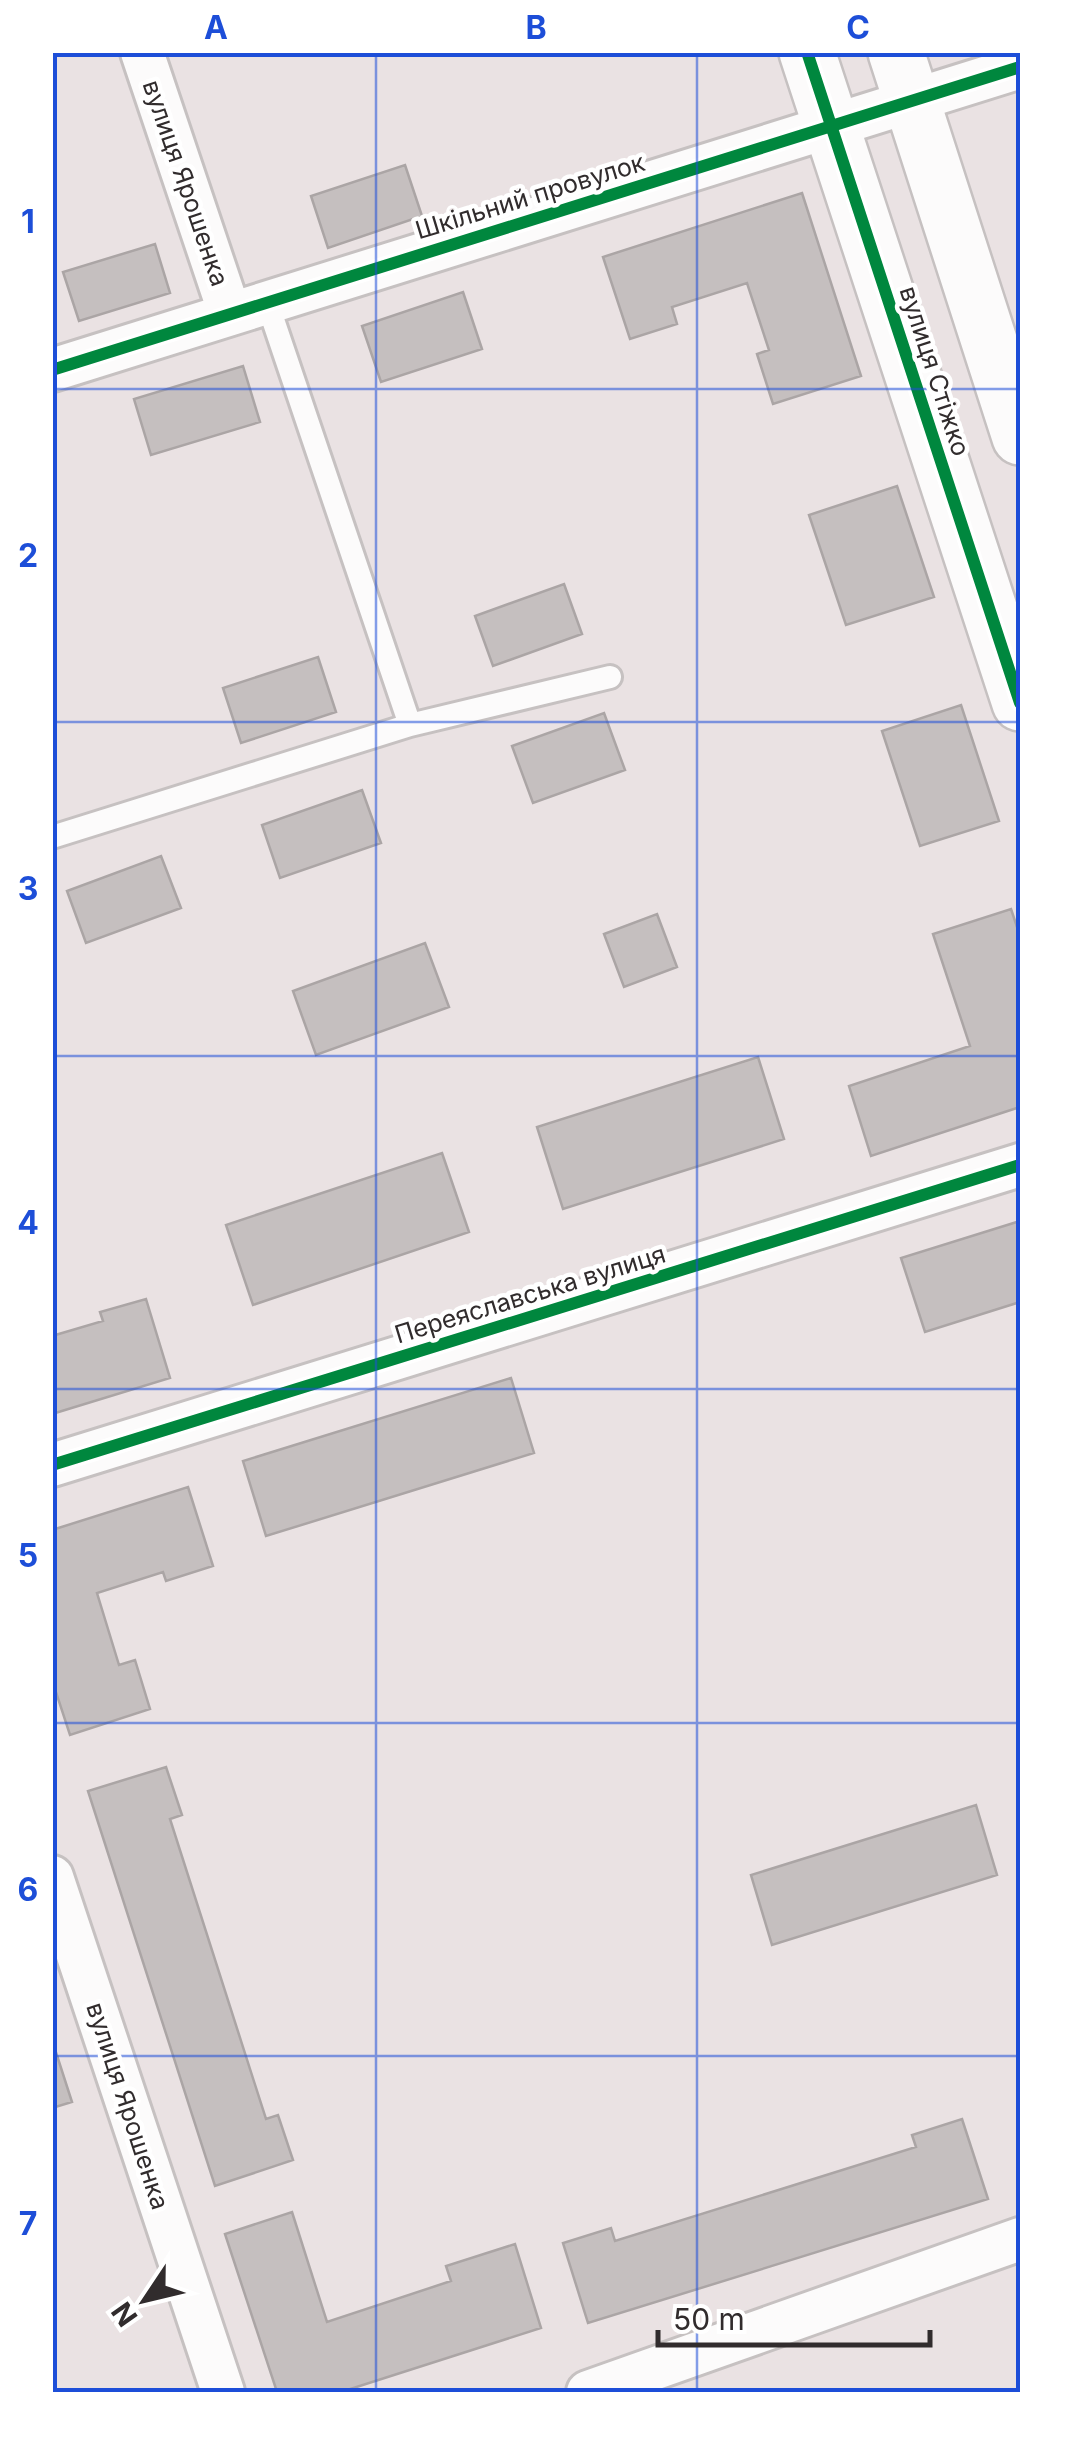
<svg xmlns="http://www.w3.org/2000/svg" width="1073" height="2445" font-family="Inter,sans-serif">
<style>
.building{fill:#c5bfbf;stroke:#aba5a5;stroke-width:2.5}
.lines{fill:none;stroke-linecap:round;stroke-linejoin:round}
.lane-casing{stroke:#c6c1c1;stroke-width:28}
.street-casing{stroke:#c6c1c1;stroke-width:48}
.secondary-casing{stroke:#c6c1c1;stroke-width:60}
.lane{stroke:#fcfbfb;stroke-width:22}
.street{stroke:#fcfbfb;stroke-width:42}
.secondary{stroke:#fcfbfb;stroke-width:55}
.cycleway-casing{stroke:#fff;stroke-width:19}
.cycleway{stroke:#00873e;stroke-width:12}
.grid{fill:none;stroke:#1d4ed8;stroke-width:2.5;stroke-opacity:0.55}
.labels{text-anchor:middle;dominant-baseline:central;stroke-width:9;stroke-linejoin:round;paint-order:stroke}
.street-label{font-size:25px;fill:#312c2d;stroke:#fff}
.neatline{fill:none;stroke:#1d4ed8;stroke-width:4}
.grid-label{font-size:32px;text-anchor:middle;font-weight:bold;fill:#1d4ed8}
</style>
<rect width="100%" height="100%" fill="#eae2e3"/>
<path class="building" d="M405 165 422 216 328 248 311 196Z
M802 193 861 376 773 404 757 354 769 350 747 283 672 307 677 324 630 339 603 257Z
M155 244 170 293 79 321 63 272Z
M463 292 482 349 381 382 362 326Z
M243 366 260 422 151 455 134 399Z
M897 486 934 597 846 625 809 515Z
M564 584 582 634 493 666 475 616Z
M318 657 336 712 241 743 223 688Z
M961 705 999 821 920 846 882 731Z
M604 713 625 770 533 803 512 746Z
M362 790 381 843 280 878 262 825Z
M161 856 181 908 86 943 67 891Z
M1011 909 1020 936V1107L871 1156 849 1086 970 1046 933 934Z
M657 914 677 967 624 987 604 934Z
M425 943 449 1007 316 1055 293 991Z
M758 1057 784 1139 563 1209 537 1127Z
M442 1153 469 1232 253 1305 226 1225Z
M1020 1221V1302L925 1332 901 1258Z
M146 1299 170 1378 52 1414V1336L103 1321 100 1312Z
M511 1378 534 1453 266 1536 243 1461Z
M188 1487 213 1566 166 1581 163 1572 97 1593 119 1665 135 1660 150 1709 70 1735 52 1680V1530Z
M166 1767 182 1815 170 1819 266 2119 278 2115 293 2160 215 2186 88 1791Z
M976 1805 997 1875 772 1945 751 1875Z
M52 2040 72 2102 52 2108Z
M962 2119 988 2199 588 2323 563 2243 611 2228 615 2241 916 2147 912 2135Z
M292 2212 327 2322 451 2281 446 2266 515 2244 541 2328 341 2392H277L225 2234Z"/>
<g class="lines">
<defs>
<path id="lane" d="M267 302 410 725
M52 837 410 725 610 677"/>
<path id="street" d="M142 52 230 314
M52 370 1020 67
M52 1465 1020 1165
M52 1877 223 2392
M588 2392 1020 2239"/>
<path id="secondary" d="M807 52 1020 703
M896 52 1020 437"/>
</defs>
<use href="#lane" class="lane-casing"/>
<use href="#street" class="street-casing"/>
<use href="#secondary" class="secondary-casing"/>
<use href="#lane" class="lane"/>
<use href="#street" class="street"/>
<use href="#secondary" class="secondary"/>
<defs>
<path id="cycleway" d="M807 52 1020 703
M52 370 1020 67
M52 1465 1020 1165"/>
</defs>
<use href="#cycleway" class="cycleway-casing"/>
<use href="#cycleway" class="cycleway"/>
</g>
<path class="grid" d="M376 52V2392M697 52V2392M52 389H1020M52 722H1020M52 1056H1020M52 1389H1020M52 1723H1020M52 2056H1020"/>
<g class="labels">
<g class="street-label">
<text transform="translate(186 183) rotate(71)">вулиця Ярошенка</text>
<text transform="translate(530 196) rotate(-17)">Шкільний провулок</text>
<text transform="translate(935 371) rotate(72)">вулиця Стіжко</text>
<text transform="translate(530 1294) rotate(-17)">Переяславська вулиця</text>
<text transform="translate(128 2106) rotate(72)">вулиця Ярошенка</text>
</g>
</g>
<rect width="1073" height="2445" fill="none" stroke="#ffffff" stroke-width="110"/>
<g transform="translate(145 2300) rotate(235)" stroke="#ffffff" stroke-width="8" paint-order="stroke">
<path d="M0-8L18 38L0 25L-18 38Z" fill="#312c2d"/>
<text y="-15" font-size="28" font-weight="bold" text-anchor="middle" fill="#312c2d">N</text>
</g>
<path d="M658 2330v15h272v-15" fill="none" stroke="#312c2d" stroke-width="5"/>
<text x="673" y="2330" font-size="30" fill="#312c2d" stroke="#ffffff" stroke-width="8" paint-order="stroke">50 m</text>
<rect x="55" y="55" width="963" height="2335" class="neatline"/>
<g class="grid-label">
<text x="216" y="39">A</text>
<text x="536" y="39">B</text>
<text x="858" y="39">C</text>
<text x="28" y="233">1</text>
<text x="28" y="567">2</text>
<text x="28" y="900">3</text>
<text x="28" y="1234">4</text>
<text x="28" y="1567">5</text>
<text x="28" y="1901">6</text>
<text x="28" y="2235">7</text>
</g>
</svg>
